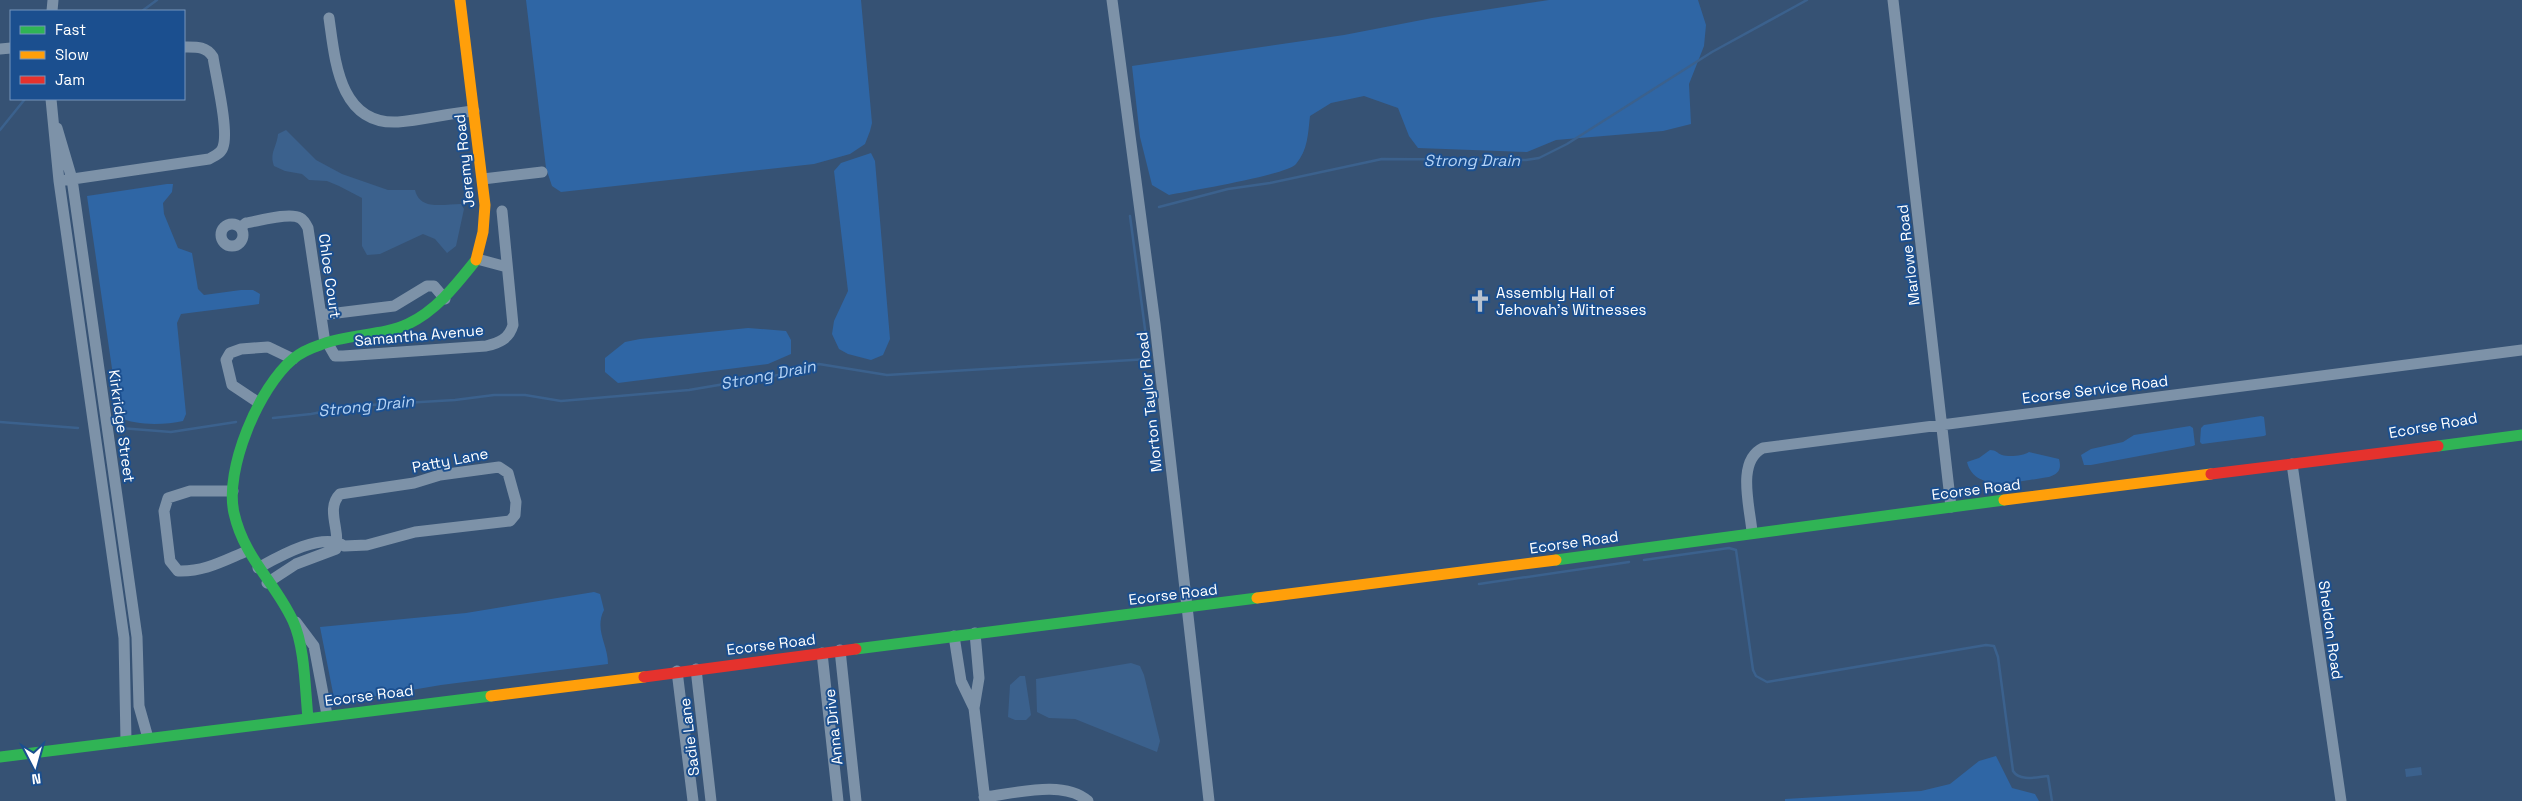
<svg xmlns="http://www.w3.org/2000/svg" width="2522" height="801" font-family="'Space Grotesk',sans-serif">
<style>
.green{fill:#2f66a5}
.water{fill:#3b618d}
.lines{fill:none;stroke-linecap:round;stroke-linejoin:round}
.stream{stroke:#3b618d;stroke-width:2.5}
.street{stroke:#7d92a8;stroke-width:11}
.fast{stroke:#30b455;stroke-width:11}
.slow{stroke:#ff9f0a;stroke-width:11}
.jam{stroke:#e5322d;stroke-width:11}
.labels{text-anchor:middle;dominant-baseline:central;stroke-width:4;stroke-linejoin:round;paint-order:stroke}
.street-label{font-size:15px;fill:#fff;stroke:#1b4f8f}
.poi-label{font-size:15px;fill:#fff;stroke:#1b4f8f;text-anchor:start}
.water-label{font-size:16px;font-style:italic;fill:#b5d3f5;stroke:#1b4f8f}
</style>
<rect width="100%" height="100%" fill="#365274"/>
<path class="green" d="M526 0H861L872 123 870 131 865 144 850 154 814 164 561 192 552 186 546 168Z
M1549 0H1698L1706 25 1704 46 1689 84 1691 124 1663 131 1556 140 1527 152 1418 148 1409 136 1398 108 1364 96 1331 103 1310 116C1308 133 1308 150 1296 164 1287 175 1189 191 1169 195L1152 185 1140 137 1132 66 1344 35 1432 18Z
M871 153 875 161 890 339 883 355 871 360 848 354 839 349 832 334 834 321 848 291 834 171 841 163Z
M167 184H173L172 192 163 203 164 214 178 248 192 253 198 289 204 295 241 290H253L260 294 259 304 181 314 177 323 186 414 183 421C164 425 136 426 119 417L118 410 87 196Z
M748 328 786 331 791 340V354L768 364 618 383 605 372V358L625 342 640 339Z
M2261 416 2264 417 2266 435 2264 436 2202 444 2200 442 2201 428 2204 425Z
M2190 426 2193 428 2195 445 2193 446 2091 465H2084L2081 455 2091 449 2123 442 2134 435Z
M1990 450C1996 450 1997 453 2002 455 2009 457 2023 456 2029 452L2059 459C2062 470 2058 474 2049 477 2024 480 1975 495 1967 462L1979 458Z
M594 592 600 594 604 610C594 630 608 644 608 664L441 685 335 703 320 627 466 613Z
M1996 756 2012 788 2035 794 2039 801H1785V799L1921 791 1950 784 1979 761Z"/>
<path class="water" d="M286 130 316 160 342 174 388 190H415C420 211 444 204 461 204L464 209 456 246 447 253 435 239 423 234 380 254 367 255 362 246V198L339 186 327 181 309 180 302 174 285 171 274 166C269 153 277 147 278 134Z
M1131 663 1140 666 1144 675 1160 741 1157 752 1075 719 1049 718 1037 712 1036 679Z
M1020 676H1025L1031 715 1026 720H1015L1008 717 1010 685Z
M2421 767 2422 775 2406 777 2405 769Z"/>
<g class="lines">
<path class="stream" d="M142 11 157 0
M0 130 25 99
M1159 207 1228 189 1270 183 1382 159 1526 160 1539 158 1567 144 1712 52 1807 0
M273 418 311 414 353 406 455 400 494 395H525L561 401 689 390 790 373 819 364 887 375 1149 359 1130 216
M0 422 78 428
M120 428 171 432 236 422
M1644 560 1729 548 1736 550 1753 670 1756 676 1767 682 1986 645 1994 646 1998 657 2013 771C2020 782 2037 777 2048 776L2052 801
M1479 584 1629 562"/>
<path class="street" d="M1112 0 1155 324 1209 801
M1893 0 1951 507
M52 11 53 0
M329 18C335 60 339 125 398 122 423 120 449 113 474 111
M0 49 11 48
M51 99 59 181 124 638 126 741
M57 128 72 179 137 637 139 706 148 738
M483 179 542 172
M66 180 209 159C214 156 221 154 223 147 229 130 216 77 213 57 206 46 196 47 184 47
M221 235a11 11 0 1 1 22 0a11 11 0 1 1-22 0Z
M241 227 246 223C258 221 290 212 300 218 304 220 306 224 308 228L325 343
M477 259 507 267
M321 315 394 306 427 286H434L445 299
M327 342 335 356H343L486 346C499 343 509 339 513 325L502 211
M259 403 232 385 226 360 230 353 241 349 268 347 293 359
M2292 464 2341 801
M233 491H190L168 498 164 511 170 561 178 571C204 572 223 561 247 551
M1752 532C1750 507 1736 461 1763 448L2522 350
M258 568C278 557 323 531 344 546L367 545 415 532 510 521 515 515 516 502 508 473 499 467 440 475 414 483 340 494C325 509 341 531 336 549L296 564 267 583
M296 622 314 646 327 715
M975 633 979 678 974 708 985 801
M954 636 961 681 974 708
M840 650 856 801
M822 653 838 801
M696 669 711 801
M677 671 693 801
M984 797C1014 794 1063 779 1088 801"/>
<path class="fast" d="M2438 446 2522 435
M1556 560 2004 500
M856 649 1257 598
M308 718C305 689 305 647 293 621 275 582 244 558 234 513 224 470 259 387 293 359 300 353 311 348 320 345 345 334 384 336 408 324 437 310 456 285 476 260
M0 757 491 696"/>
<path class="slow" d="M460 0 485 205 483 232 476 260
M2004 500 2211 474
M1257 598 1556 560
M491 696 644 677"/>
<path class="jam" d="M2211 474 2438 446
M644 677 856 649"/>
</g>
<defs>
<symbol id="church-bare" viewBox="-9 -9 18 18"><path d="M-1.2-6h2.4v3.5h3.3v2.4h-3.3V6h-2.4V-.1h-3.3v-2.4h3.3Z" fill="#b9c2ce" stroke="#1b4f8f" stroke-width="2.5" paint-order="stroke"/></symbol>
</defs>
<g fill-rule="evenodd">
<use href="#church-bare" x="1464" y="285" width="32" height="32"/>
</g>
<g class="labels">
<g class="street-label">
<text transform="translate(464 161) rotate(-96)">Jeremy Road</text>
<text transform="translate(1908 255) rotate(-97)">Marlowe Road</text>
<text transform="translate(330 276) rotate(82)">Chloe Court</text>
<text transform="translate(419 335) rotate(-5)">Samantha Avenue</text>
<text transform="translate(2095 389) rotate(-7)">Ecorse Service Road</text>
<text transform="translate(1149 402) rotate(-96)">Morton Taylor Road</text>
<text transform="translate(2433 425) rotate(-10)">Ecorse Road</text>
<text transform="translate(122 426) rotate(82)">Kirkridge Street</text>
<text transform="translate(450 460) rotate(-11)">Patty Lane</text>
<text transform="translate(1976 489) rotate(-7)">Ecorse Road</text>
<text transform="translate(1574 542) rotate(-8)">Ecorse Road</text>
<text transform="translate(1173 594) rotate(-7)">Ecorse Road</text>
<text transform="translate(2331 630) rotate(82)">Sheldon Road</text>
<text transform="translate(771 644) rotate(-7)">Ecorse Road</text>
<text transform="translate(369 695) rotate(-7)">Ecorse Road</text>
<text transform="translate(833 727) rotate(-96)">Anna Drive</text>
<text transform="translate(689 737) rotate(-97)">Sadie Lane</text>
</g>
<g class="poi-label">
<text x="1496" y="292">Assembly Hall of<tspan x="1496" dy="17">Jehovah's Witnesses</tspan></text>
</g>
<g class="water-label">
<text x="1472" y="160">Strong Drain</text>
<text transform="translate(768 375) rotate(-11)">Strong Drain</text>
<text transform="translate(366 406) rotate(-6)">Strong Drain</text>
</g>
</g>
<rect x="10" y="10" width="175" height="90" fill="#1b4f8f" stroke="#7695bc"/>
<rect x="20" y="26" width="25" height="8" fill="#30b455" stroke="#7695bc"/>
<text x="55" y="35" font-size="15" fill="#ffffff">Fast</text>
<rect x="20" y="51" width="25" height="8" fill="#ff9f0a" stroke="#7695bc"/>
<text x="55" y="60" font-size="15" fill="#ffffff">Slow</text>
<rect x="20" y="76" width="25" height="8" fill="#e5322d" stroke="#7695bc"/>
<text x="55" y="85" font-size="15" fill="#ffffff">Jam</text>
<g transform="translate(35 766) rotate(174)" stroke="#1b4f8f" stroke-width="4" paint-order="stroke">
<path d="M0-4L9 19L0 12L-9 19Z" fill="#ffffff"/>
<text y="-8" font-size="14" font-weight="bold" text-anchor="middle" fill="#ffffff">N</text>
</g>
</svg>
